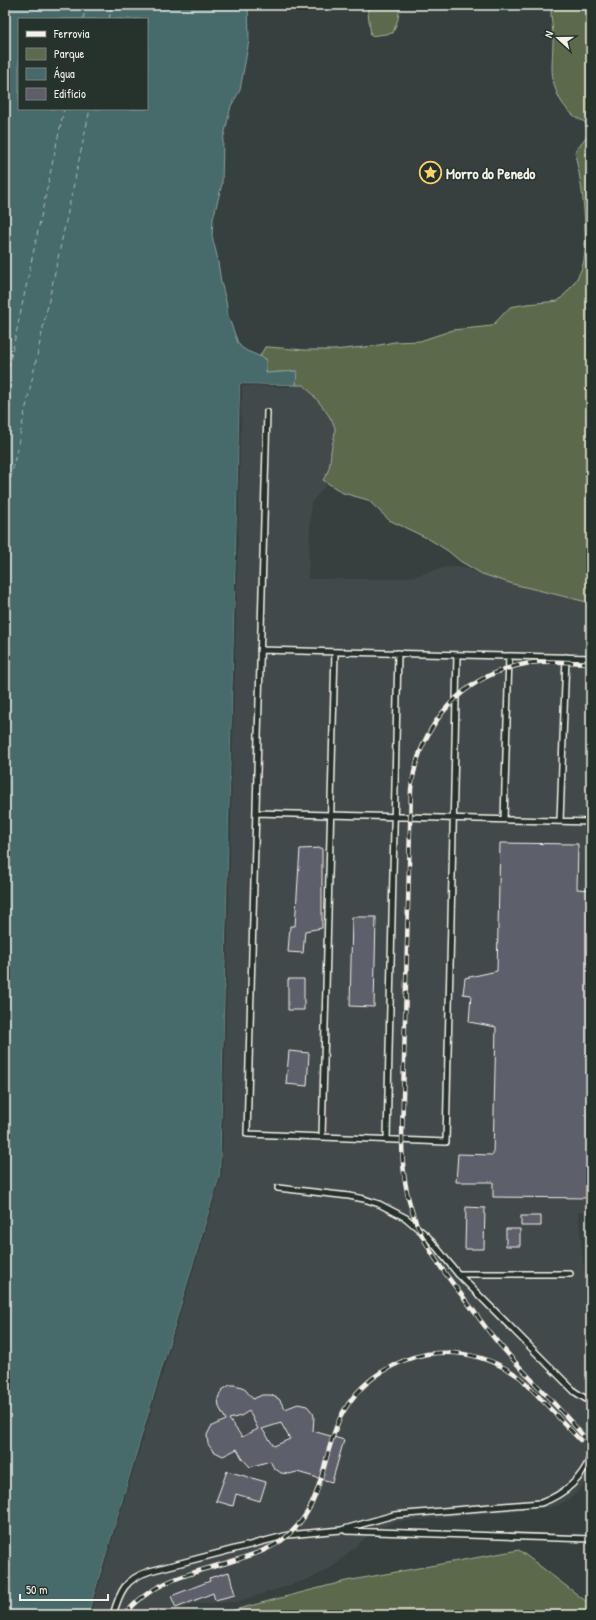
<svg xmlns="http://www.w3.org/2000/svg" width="596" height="1620" font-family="'Patrick Hand',sans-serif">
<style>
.built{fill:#42494c}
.green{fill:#5c6b4c;stroke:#a8ae9a}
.water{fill:#466a6b;stroke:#8ca09d;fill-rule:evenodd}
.pier{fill:#36403f}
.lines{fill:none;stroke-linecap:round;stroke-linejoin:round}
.ferry{stroke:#aebbb6;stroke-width:1;stroke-dasharray:5 4;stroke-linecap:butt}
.building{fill:#5d5e6a;stroke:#f4f1e8;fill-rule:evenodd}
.service-casing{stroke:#f4f1e8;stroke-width:8}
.service{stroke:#26332d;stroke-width:5}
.rail-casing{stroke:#f4f1e8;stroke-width:4.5}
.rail{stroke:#26332d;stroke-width:3;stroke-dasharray:9;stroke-linecap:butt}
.labels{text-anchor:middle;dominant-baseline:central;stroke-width:3;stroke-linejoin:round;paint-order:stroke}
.poi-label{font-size:15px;font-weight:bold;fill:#f4f1e8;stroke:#26332d;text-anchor:start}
</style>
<rect width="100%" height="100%" fill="#36403f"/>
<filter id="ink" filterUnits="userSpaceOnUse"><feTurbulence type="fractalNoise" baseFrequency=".025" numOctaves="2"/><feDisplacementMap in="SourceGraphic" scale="8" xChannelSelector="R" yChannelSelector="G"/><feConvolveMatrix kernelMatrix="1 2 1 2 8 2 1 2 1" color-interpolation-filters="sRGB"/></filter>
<g filter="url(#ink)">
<path class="built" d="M240 384 304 385 314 395 324 410 332 419 336 429 332 443 329 471 323 480 327 484 311 503 308 579H394L419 575 446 567H461L513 584 591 603V1212H578L585 1279 586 1352H591V1468L583 1486 577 1493 561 1504 552 1507 395 1522 376 1530 365 1538 334 1566 312 1578 236 1602 194 1604 160 1615H88L220 1175Z"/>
<path class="green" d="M367 5H400L398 19 393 33 371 36Z
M551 5H591V603L513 584 482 574 460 561 448 551 429 539 389 520 368 500 343 493 323 480C330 470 330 464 331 451 332 444 335 437 335 430 336 421 311 392 304 385H296V371L266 373V359L260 356 265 347H269L304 350H333L374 346 394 342 420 341 453 330 492 326 510 307 527 304 558 301C570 290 581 276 584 260 587 241 584 199 580 179 579 170 576 162 575 152L588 134 585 122C563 113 552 90 552 67 552 59 553 50 553 42 554 30 550 18 551 5Z
M519 1550 591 1605V1615H215L346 1581Z"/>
<path class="water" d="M5 5H248L249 40 246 57 240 90 231 106 223 140 222 184 213 219 212 236 217 256 221 282 226 301 228 316 238 343 241 347 247 351 266 359V373L297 371 296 385 240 384 220 1175 88 1615H5ZM19 19H147V109H19Z"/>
<path class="pier" d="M240 384 290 385V387L242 386 222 1175 90 1615H88L220 1175Z"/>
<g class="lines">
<path class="ferry" d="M83 19 86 5
M109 19 112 5
M5 385 64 109
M5 505 90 109"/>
</g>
<path class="building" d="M500 843 578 844 577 889 591 890V1198L493 1197V1182H456L458 1154 493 1155 496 1027 469 1022 471 995 463 994 465 978 497 971Z
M322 848V928L305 931 303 953 288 952 290 926H295L300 849Z
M352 917H376L374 1007 350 1006Z
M288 979H304V1010H288Z
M289 1051 309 1053 307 1086 286 1084Z
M466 1207 485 1208 484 1249H465Z
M521 1216H541V1226H521Z
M506 1229H520V1246H506Z
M230 1385H234L243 1387 253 1399 262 1395H271L279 1399 285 1409 298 1404 307 1406 313 1413 314 1417 313 1431 344 1440 332 1482 297 1472 289 1474 281 1473 274 1468 270 1461 250 1467 242 1458 237 1449 223 1456 213 1451 208 1444 207 1435 211 1427 214 1425 226 1420 219 1407 218 1398 222 1390ZM249 1411 258 1429 242 1437 229 1419 241 1416ZM281 1423 290 1439 274 1446 262 1429Z
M227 1471 266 1482 260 1501 236 1494 233 1506 216 1501Z
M229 1572 235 1595 215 1600 213 1593 176 1608 171 1596 210 1581 209 1578Z"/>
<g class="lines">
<defs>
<path id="service" d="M267 412 247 1134 446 1142 457 655
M260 650 591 658
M256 813 591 822
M504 819 509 656
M560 821 566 657
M322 1137 335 652
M387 1139 398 653
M278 1188 349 1196 364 1199 379 1204 406 1218 428 1237 458 1274 575 1392 591 1402
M458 1274H570
M346 1531 591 1539
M113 1615C120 1591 125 1579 150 1571L288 1535 341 1530 394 1515 541 1503C565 1494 582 1479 591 1456"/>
</defs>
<use href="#service" class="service-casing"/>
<use href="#service" class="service"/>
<defs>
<path id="rail" d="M591 663C571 663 550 660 530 663 463 674 420 723 411 789L402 1138C402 1167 405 1195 416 1222 427 1250 445 1274 464 1298 475 1312 484 1326 495 1339 526 1376 561 1408 591 1445
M125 1615C151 1579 199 1572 239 1559 254 1554 268 1550 281 1541 326 1507 319 1463 340 1418 349 1400 363 1384 380 1373 394 1364 410 1357 427 1354 462 1349 493 1358 521 1378L580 1440"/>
</defs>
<use href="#rail" class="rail-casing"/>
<use href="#rail" class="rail"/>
</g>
</g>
<defs>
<symbol id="sight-ring" viewBox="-11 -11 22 22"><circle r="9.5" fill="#26332d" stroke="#ffd166" stroke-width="1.5"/><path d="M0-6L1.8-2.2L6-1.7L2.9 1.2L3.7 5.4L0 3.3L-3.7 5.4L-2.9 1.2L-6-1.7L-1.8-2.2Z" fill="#ffd166"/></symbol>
</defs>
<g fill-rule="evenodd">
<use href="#sight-ring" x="418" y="160" width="25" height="25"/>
</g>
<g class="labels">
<g class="poi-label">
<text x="446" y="173">Morro do Penedo</text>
</g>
</g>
<rect width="596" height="1620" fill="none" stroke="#26332d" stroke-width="20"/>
<rect x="10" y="10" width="576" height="1600" fill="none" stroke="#f4f1e8" stroke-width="1.5" filter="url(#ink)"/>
<rect x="18" y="18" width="130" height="92" fill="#26332d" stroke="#787f78"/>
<rect x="26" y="31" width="20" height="6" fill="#f4f1e8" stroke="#787f78"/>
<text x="54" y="38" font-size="12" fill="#f4f1e8">Ferrovia</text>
<rect x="26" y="48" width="20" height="12" fill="#5c6b4c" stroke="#787f78"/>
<text x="54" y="58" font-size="12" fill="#f4f1e8">Parque</text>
<rect x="26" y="68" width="20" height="12" fill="#466a6b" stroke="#787f78"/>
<text x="54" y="78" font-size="12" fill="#f4f1e8">Água</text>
<rect x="26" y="88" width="20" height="12" fill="#5d5e6a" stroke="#787f78"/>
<text x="54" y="98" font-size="12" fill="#f4f1e8">Edifício</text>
<g transform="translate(558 38) rotate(291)" stroke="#26332d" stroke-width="3" paint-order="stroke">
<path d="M0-3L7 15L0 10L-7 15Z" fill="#f4f1e8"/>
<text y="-6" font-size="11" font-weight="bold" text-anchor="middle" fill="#f4f1e8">N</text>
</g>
<path d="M20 1594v6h88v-6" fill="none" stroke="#f4f1e8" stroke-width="2"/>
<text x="26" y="1594" font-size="12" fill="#f4f1e8" stroke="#26332d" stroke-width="3" paint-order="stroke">50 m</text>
</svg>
